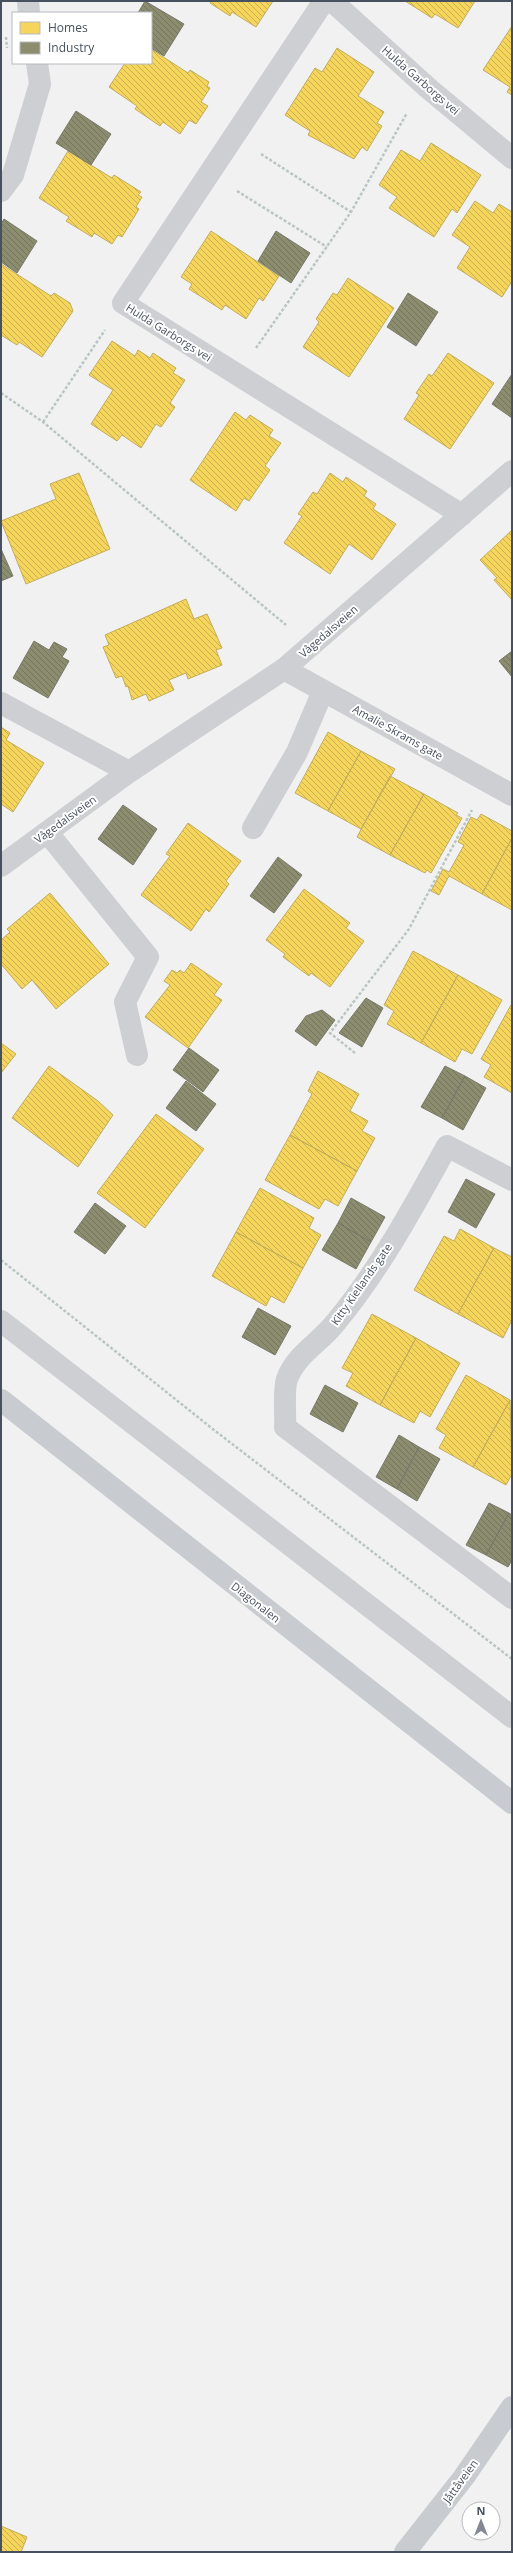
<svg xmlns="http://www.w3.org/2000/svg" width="513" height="2553" font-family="'Open Sans',sans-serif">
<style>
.homes{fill:url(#homes-back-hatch);stroke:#c2ad5d}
.industry{fill:url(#industry-back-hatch);stroke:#777a6a}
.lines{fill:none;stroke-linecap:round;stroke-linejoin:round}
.path{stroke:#b9c6c4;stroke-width:2.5;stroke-dasharray:3 2;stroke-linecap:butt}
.minor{stroke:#cdcfd2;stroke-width:22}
.major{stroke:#c8cbcf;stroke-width:22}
.labels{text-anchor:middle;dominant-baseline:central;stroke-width:4;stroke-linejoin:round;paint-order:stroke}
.street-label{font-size:11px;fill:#47505f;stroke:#fff}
</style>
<defs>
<pattern id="homes-back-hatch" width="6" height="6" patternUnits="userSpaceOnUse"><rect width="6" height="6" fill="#f6d55c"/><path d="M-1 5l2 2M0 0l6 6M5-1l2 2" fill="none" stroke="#c9af4f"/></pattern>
<pattern id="industry-back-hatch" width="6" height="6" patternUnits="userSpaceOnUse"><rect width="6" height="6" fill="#8c8c6e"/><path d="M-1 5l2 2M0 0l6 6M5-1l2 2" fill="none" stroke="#74755e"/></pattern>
</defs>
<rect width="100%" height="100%" fill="#f2f1f1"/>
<path class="homes" d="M211 1H273L256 27 232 12 230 16 210 3Z
M405 1H475L458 28 435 14 432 18Z
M512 26V95L507 92 510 87 483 70Z
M337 48 374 72 358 96 384 112 377 123 382 126 367 151 362 147 354 159 308 135 310 131 285 115 315 68 322 72Z
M151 49 188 73 190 70 209 82 207 86 210 88 201 102 208 106 196 124 189 120 180 134 163 122 160 126 135 109 137 106 109 87 125 63H151Z
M431 143 481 175 457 213 452 209 434 237 389 208 397 197 379 185 401 150 420 161Z
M68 151 112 178 114 175 141 192 138 195 142 197 136 207 139 209 122 237 118 235 112 244 94 233 92 237 66 221 69 217 39 198Z
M475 201 493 213 499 204 512 212V281L502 297 457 268 470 247 452 235Z
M211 231 279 276 263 301 259 298 246 319 225 305 222 310 189 289 192 284 181 277Z
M1 264 51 296 54 293 70 303 73 311 42 357 19 342 17 345 1 335Z
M348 278 394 308 349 377 303 347 319 322 316 319 333 293 337 295Z
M112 341 135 356 138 350 150 358 153 353 176 368 173 373 185 380 170 403 175 407 161 427 156 424 141 448 122 435 117 441 91 424 113 390 89 375Z
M448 353 494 383 450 449 404 419 419 395 416 393 429 374 432 376Z
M235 412 246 420 250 415 273 430 269 436 281 443 265 466 270 470 249 501 244 498 236 511 190 480Z
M79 473 110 549 26 584 1 521 56 499 50 484Z
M330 473 343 482 346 477 367 491 364 496 376 504 373 509 396 524 372 560 349 544 330 574 284 543 302 516 298 514 313 492 317 494Z
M512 530V600L494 580 497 578 480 560Z
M186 599 194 619 207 614 222 648 216 650 222 665 188 679 186 673 169 680 174 690 149 701 146 694 132 700 128 686 126 687 122 676 116 678 103 647 109 645 105 635Z
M1 727 10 733 6 740 44 763 13 812 1 804Z
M328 732 361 751 328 811 295 793Z
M361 751 395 769 361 829 328 811Z
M390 776 424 794 390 855 357 837Z
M424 794 458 813 456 815 462 818 431 873 427 870 425 873 390 855Z
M481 814 512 831V838L482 894 449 876 439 895 431 891 443 869 449 872 464 845 458 842 471 817 477 820Z
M188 823 241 861 226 881 229 884 209 912 206 909 191 931 141 895 170 856 166 854Z
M512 838V910L482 894Z
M304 889 350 923 346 928 364 941 330 987 311 973 309 976 283 957 285 954 266 940Z
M50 893 109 964 56 1009 32 980 22 989 1 964V940L10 932 7 929Z
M413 951 458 975 421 1043 387 1024 394 1011 384 1005Z
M191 963 222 984 214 995 222 1000 188 1048 145 1017 170 985 164 981 172 970 177 973 180 970 184 973Z
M458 975 502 1000 472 1054 462 1049 455 1062 421 1043Z
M511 1005H512V1093L484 1077 491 1065 481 1059Z
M1 1043 16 1054 1 1073Z
M49 1066 98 1101 113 1115 78 1167 12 1118Z
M318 1071 359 1094 350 1111 368 1121 362 1131 375 1138 357 1171 290 1135 312 1094 308 1091Z
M156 1114 204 1149 145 1228 97 1193Z
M290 1135 357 1171 338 1206 325 1199 319 1209 265 1180Z
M260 1188 314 1218 309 1228 321 1235 303 1268 236 1232Z
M460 1229 494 1248 458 1314 414 1290 444 1236 454 1241Z
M236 1232 303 1268 284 1303 271 1296 266 1306 212 1276Z
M494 1248 512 1257V1320L503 1338 458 1314Z
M372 1314 416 1338 380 1405 346 1386 353 1373 342 1368Z
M416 1338 460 1363 430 1417 420 1411 414 1423 380 1405Z
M466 1375 510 1400 473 1467 439 1448 446 1435 436 1429Z
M510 1400 512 1474 506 1485 473 1467Z
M1 2526 27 2537 21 2552H1Z"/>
<path class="industry" d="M145 1 184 24 164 56 151 48V13H138Z
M76 111 111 134 91 165 56 143Z
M4 219 37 241 17 273 1 262V224Z
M276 231 310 253 291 283 258 261Z
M408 293 438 312 416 346 387 327Z
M512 374V418L492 404Z
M1 549 13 576 1 581Z
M34 641 49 650 54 642 67 649 62 657 69 661 48 698 13 678Z
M512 651V677L499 661Z
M123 805 157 829 133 865 98 839Z
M278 857 302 875 274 913 250 896Z
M366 998 383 1008 362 1047 339 1033Z
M322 1010 335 1020 316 1046 295 1031 306 1016Z
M189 1048 219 1070 203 1092 173 1070Z
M445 1066 465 1076 442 1118 421 1107Z
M465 1076 486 1088 463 1130 442 1118Z
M186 1081 216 1104 196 1131 166 1108Z
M466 1179 495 1194 476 1228 448 1212Z
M351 1198 385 1217 371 1242 338 1223Z
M95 1203 126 1226 105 1254 74 1232Z
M338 1223 371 1242 356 1269 322 1250Z
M258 1308 291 1326 275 1355 242 1337Z
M325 1385 358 1403 343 1432 310 1414Z
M399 1435 419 1447 397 1489 376 1477Z
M419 1447 440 1459 417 1501 397 1489Z
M489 1503 509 1513 486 1555 466 1545Z
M509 1513 512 1515V1560L508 1567 486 1555Z"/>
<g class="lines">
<path class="path" d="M6 37 7 48
M261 154 351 212
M237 191 327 247
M256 348 351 212 407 113
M1 393 43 422 286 625
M43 422 105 330
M355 1053 330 1033 409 929 472 810
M1 1260 214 1430 512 1659"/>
<path class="minor" d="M28 1 29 13
M324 1 123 303 462 515
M332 1 428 88 512 158
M1 191 13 175 40 84 37 63
M284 669 512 795
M1 703 129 772
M253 828 297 752 323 691
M47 832 148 957 125 1002 137 1055
M1 866 129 772 284 669 512 471
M512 1180 447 1146C414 1206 380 1269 336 1322 320 1343 297 1353 287 1379 283 1390 286 1415 285 1427L512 1598
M1 1321 512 1717"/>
<path class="major" d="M1 1400 512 1803
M405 2552 464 2477 512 2407"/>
</g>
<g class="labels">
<g class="street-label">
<text transform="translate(421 80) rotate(41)">Hulda Garborgs vei</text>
<text transform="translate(169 332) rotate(32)">Hulda Garborgs vei</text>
<text transform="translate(328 631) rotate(-41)">Vågedalsveien</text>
<text transform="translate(398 732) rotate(29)">Amalie Skrams gate</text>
<text transform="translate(65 819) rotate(-36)">Vågedalsveien</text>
<text transform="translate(361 1284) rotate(-55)">Kitty Kiellands gate</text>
<text transform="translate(256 1602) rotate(38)">Diagonalen</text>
<text transform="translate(460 2481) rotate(-54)">Jåttåveien</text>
</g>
</g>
<rect width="513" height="2553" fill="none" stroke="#47505f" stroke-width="4"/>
<rect x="12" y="12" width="140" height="52" fill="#ffffff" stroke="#b5b9bf"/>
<rect x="20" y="22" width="20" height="12" fill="#f6d55c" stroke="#b5b9bf"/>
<text x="48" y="32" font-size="12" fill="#47505f">Homes</text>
<rect x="20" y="42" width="20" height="12" fill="#8c8c6e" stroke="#b5b9bf"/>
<text x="48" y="52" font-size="12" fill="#47505f">Industry</text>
<g transform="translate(481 2521)"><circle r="19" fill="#ffffff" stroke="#b5b9bf"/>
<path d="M0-3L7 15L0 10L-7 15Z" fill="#838892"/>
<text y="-6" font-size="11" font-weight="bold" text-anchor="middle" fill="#47505f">N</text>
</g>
</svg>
